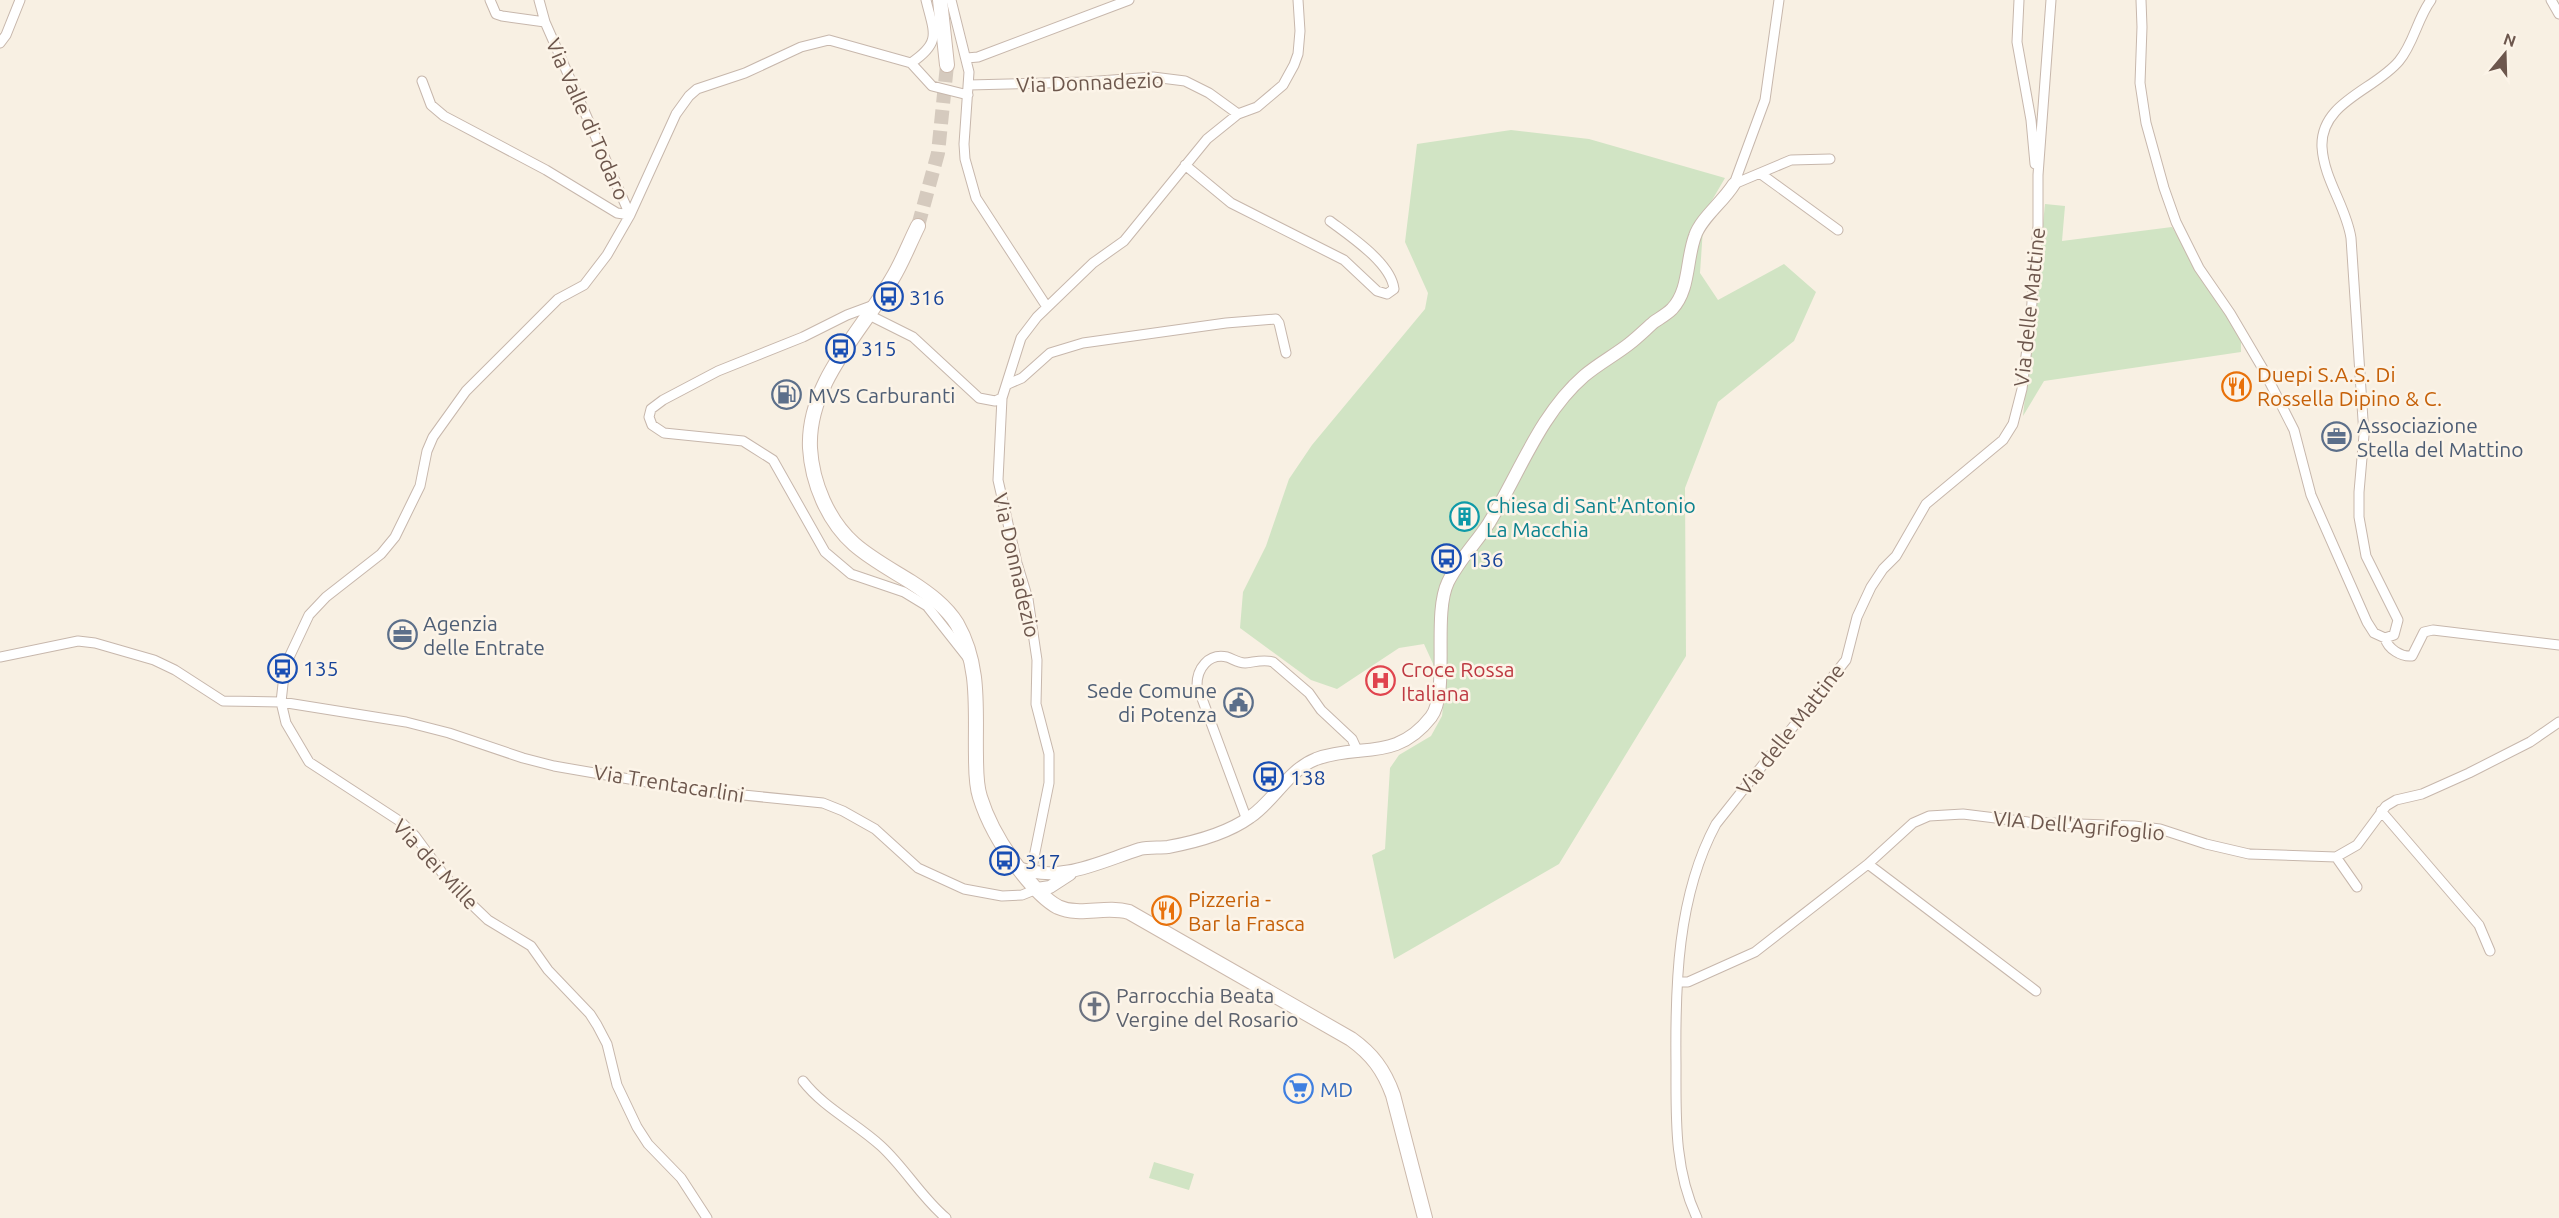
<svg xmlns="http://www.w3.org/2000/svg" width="2559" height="1218" font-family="Ubuntu,sans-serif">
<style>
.green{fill:#d1e4c4}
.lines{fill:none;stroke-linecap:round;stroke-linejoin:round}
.secondary-tunnel{stroke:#d5cabe;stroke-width:14;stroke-dasharray:14 7;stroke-linecap:butt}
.minor-casing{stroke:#c7b7ac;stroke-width:11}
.tertiary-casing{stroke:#c7b7ac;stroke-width:14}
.secondary-casing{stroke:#ccb9ac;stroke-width:16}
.minor{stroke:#fff;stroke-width:9}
.tertiary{stroke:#fff;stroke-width:12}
.secondary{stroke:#fff;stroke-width:14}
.labels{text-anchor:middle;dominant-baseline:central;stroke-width:5;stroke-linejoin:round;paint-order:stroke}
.street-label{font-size:21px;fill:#6d574d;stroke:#fcf4e8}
.transit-label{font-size:21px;fill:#164399;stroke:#fcf4e8;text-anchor:start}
.food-label{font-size:21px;fill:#c56008;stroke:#fcf4e8;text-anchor:start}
.service-label{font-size:21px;fill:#4e5e75;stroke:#fcf4e8;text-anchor:start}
.culture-label{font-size:21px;fill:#0d838f;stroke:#fcf4e8;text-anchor:start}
.health-label{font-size:21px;fill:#be3a42;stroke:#fcf4e8;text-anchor:start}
.worship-label{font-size:21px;fill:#5b616d;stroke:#fcf4e8;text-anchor:start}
.shop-label{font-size:21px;fill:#366cbe;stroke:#fcf4e8;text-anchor:start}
</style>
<rect width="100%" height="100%" fill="#f8f0e3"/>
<path class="green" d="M1511 130 1589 139 1725 178 1704 214 1700 273 1718 300 1784 264 1816 292 1794 341 1718 402 1685 488 1686 656 1559 864 1394 959 1372 855 1385 849 1390 768 1399 755 1431 736 1442 716 1445 690 1424 644 1399 648 1337 689 1311 680 1240 628 1243 592 1266 546 1289 479 1312 445 1425 309 1428 293 1405 242 1417 144Z
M2045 204 2065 206 2062 241 2172 227 2241 339V352L2044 381 2023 416Z
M1154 1162 1194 1174 1189 1190 1149 1178Z"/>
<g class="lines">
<path class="secondary-tunnel" d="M918 226 938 153 947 65"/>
<defs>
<path id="minor" d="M490 0 496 14 502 16 545 22 630 215
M539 0 545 22
M951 0 969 72 964 144 965 159 976 198 1047 307
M2019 0 2017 42 2031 120 2035 164
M2141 0 2142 27 2140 83 2146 123 2164 188 2176 222 2199 268 2230 313 2263 369 2294 430 2311 495 2367 622 2374 633 2385 638 2394 635 2398 620 2366 556 2359 517V492L2364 435 2351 238C2346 206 2324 180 2322 147 2320 102 2375 90 2399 61 2414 43 2417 19 2431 0
M2551 0 2559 14
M0 43 6 35 20 0
M967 58 978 57 1129 0
M911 63 932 86 968 95
M422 81 431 105 444 116 546 170 617 213 630 215
M969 85 1086 82 1153 77 1185 81 1209 93 1238 114
M1185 165 1231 203 1344 260 1377 291 1387 294 1394 289C1391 263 1350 236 1330 221
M1761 174 1838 230
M1734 184 1765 100 1779 0
M1734 184 1791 160 1830 159
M874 305 847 315 803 337 718 371 663 400 651 409 649 417 652 425 664 433 743 441 773 460 825 552 851 574 904 592 927 606 968 658
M869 315 913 337 979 398 995 401 1002 398 1021 338 1037 317 1093 263 1124 241 1207 139 1238 114 1257 107 1283 85 1294 65 1298 54 1300 31 1298 0
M1008 384 1022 378 1050 353 1083 343 1226 323 1276 319 1279 323 1286 353
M1002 398 998 480 1017 563 1028 599 1037 660 1036 704 1049 754V783L1031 872
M2385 638C2388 649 2401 657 2412 656L2424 632 2433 630 2559 645
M0 657 78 641 95 643 154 660 175 670 223 701 281 702 406 722 449 733 523 758 554 766 693 790 823 803 843 811 875 829 918 868 964 889 1002 896 1022 895 1037 889
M2381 811 2479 925 2490 951
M1247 820 1197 685C1197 669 1208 653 1227 657 1233 659 1238 663 1245 663 1255 662 1264 659 1273 662L1309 693 1321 710 1352 739 1358 752
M2336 857 2357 887
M1868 864 2036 991
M1678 982H1688L1755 952 1868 864 1913 823 1929 816 1963 814 2028 822 2134 826 2160 829 2206 844 2249 854 2336 857 2357 845 2386 806 2396 800 2422 794 2469 773 2530 742 2559 722
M803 1081C824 1108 856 1123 881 1146 905 1168 921 1197 946 1218
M707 1218 681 1178 648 1144 637 1127 617 1085 607 1044 597 1025 590 1014 548 970 531 946 488 920 464 897 443 874 415 836 401 822 309 762 286 723 281 702 285 666 309 615 326 597 381 554 395 537 420 486 427 451 433 437 466 391 558 299 584 285 607 255 630 215 676 114 689 96 697 89 745 73 801 47 829 40 911 63C942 42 934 33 926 0
M1697 1218C1674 1169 1676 1118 1676 1065 1675 986 1677 896 1716 824L1846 660 1857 617 1871 587 1883 569 1896 556 1926 504 2003 440 2013 424 2022 389 2031 315 2038 226V175L2051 0"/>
<path id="tertiary" d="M1018 868C1062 883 1099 862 1140 849 1149 847 1159 848 1168 847 1195 842 1228 833 1250 817 1274 801 1288 770 1316 759 1360 743 1396 762 1431 717 1450 692 1432 615 1448 582 1459 560 1476 543 1489 523 1519 474 1540 414 1584 376 1598 364 1615 355 1629 344 1638 337 1646 329 1654 322 1660 318 1667 314 1672 309 1690 290 1686 260 1695 236 1701 218 1723 202 1734 184
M1037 889 1050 887 1070 874"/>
<path id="secondary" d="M940 0 947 65
M918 226C909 244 902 263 892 279 862 331 807 383 810 448 812 483 828 521 854 544 871 559 892 570 911 582 928 593 946 606 957 624 981 666 975 711 976 757 976 770 976 785 980 797 988 823 1003 848 1019 869 1029 882 1043 899 1058 907 1080 917 1105 905 1129 912L1351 1039C1372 1054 1384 1070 1393 1095L1425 1218"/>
</defs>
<use href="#minor" class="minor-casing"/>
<use href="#tertiary" class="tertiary-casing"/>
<use href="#secondary" class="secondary-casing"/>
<use href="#minor" class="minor"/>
<use href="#tertiary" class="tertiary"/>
<use href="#secondary" class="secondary"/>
</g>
<defs>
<symbol id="bus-ring" viewBox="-11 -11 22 22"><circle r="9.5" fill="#fcf4e8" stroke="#1a4fb4" stroke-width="1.5"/><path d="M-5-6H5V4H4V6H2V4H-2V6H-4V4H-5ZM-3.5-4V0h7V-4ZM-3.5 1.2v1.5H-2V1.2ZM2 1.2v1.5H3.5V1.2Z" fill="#1a4fb4"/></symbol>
<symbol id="restaurant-ring" viewBox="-11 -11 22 22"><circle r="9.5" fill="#fcf4e8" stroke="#e8710a" stroke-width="1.5"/><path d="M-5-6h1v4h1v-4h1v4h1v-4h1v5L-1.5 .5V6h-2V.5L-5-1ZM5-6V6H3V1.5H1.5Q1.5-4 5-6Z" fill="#e8710a"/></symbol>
<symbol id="fuel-ring" viewBox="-11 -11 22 22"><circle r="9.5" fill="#fcf4e8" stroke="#5c6f8a" stroke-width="1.5"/><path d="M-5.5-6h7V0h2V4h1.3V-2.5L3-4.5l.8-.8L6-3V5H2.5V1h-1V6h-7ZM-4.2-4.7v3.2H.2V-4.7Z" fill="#5c6f8a"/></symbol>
<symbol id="office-ring" viewBox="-11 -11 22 22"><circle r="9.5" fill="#fcf4e8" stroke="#5c6f8a" stroke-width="1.5"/><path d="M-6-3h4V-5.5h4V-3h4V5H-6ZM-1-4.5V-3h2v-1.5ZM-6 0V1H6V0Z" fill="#5c6f8a"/></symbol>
<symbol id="building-ring" viewBox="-11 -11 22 22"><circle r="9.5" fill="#fcf4e8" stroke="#0f9aa8" stroke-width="1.5"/><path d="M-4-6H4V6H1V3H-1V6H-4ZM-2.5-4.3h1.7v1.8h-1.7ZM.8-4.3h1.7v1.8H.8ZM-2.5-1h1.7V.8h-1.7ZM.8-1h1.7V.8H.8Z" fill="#0f9aa8"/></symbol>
<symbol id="hospital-ring" viewBox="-11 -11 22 22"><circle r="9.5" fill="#fcf4e8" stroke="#e0444e" stroke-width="1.5"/><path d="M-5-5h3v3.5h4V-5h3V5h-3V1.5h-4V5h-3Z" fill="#e0444e"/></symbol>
<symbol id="civic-ring" viewBox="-11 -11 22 22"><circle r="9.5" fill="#fcf4e8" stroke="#5c6f8a" stroke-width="1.5"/><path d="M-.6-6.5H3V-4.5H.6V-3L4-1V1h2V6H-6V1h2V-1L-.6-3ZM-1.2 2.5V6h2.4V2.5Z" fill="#5c6f8a"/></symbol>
<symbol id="church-ring" viewBox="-11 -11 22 22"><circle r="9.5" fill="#fcf4e8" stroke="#6b7280" stroke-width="1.5"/><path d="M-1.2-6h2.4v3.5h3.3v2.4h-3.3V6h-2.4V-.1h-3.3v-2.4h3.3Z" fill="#6b7280"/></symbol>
<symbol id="supermarket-ring" viewBox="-11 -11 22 22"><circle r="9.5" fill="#fcf4e8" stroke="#3f7fe0" stroke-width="1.5"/><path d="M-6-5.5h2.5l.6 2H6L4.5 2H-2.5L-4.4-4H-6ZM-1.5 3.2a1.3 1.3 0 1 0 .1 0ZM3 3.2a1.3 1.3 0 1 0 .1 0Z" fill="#3f7fe0"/></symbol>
</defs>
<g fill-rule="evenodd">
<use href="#bus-ring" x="872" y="280" width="33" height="33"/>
<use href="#bus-ring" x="824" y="332" width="33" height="33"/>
<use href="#restaurant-ring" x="2220" y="370" width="33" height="33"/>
<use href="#fuel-ring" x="770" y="378" width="33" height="33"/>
<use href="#office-ring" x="2320" y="420" width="33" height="33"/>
<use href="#building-ring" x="1448" y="500" width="33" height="33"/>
<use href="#bus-ring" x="1430" y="542" width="33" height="33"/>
<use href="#office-ring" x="386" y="618" width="33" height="33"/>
<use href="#bus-ring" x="266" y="652" width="33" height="33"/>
<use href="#hospital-ring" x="1364" y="664" width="33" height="33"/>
<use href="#civic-ring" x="1222" y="686" width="33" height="33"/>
<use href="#bus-ring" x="1252" y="760" width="33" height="33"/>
<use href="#bus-ring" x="988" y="844" width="33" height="33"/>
<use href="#restaurant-ring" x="1150" y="894" width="33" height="33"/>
<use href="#church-ring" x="1078" y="990" width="33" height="33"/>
<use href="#supermarket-ring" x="1282" y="1072" width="33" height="33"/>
</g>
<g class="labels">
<g class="street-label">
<text transform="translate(1090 82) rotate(-2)">Via Donnadezio</text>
<text transform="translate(588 119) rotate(66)">Via Valle di Todaro</text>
<text transform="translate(2029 307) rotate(-84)">Via delle Mattine</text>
<text transform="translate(1017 565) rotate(77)">Via Donnadezio</text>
<text transform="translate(1790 729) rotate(-52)">Via delle Mattine</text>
<text transform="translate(669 783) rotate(9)">Via Trentacarlini</text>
<text transform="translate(2079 825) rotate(5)">VIA Dell'Agrifoglio</text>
<text transform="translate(436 864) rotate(47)">Via dei Mille</text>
</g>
<g class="transit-label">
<text x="909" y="297">316</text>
<text x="861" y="348">315</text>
<text x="1468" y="559">136</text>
<text x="303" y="668">135</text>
<text x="1290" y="777">138</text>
<text x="1025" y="861">317</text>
</g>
<g class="food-label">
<text x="2257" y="374">Duepi S.A.S. Di<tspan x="2257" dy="24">Rossella Dipino &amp; C.</tspan></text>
<text x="1188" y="899">Pizzeria -<tspan x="1188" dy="24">Bar la Frasca</tspan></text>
</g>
<g class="service-label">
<text x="808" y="395">MVS Carburanti</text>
<text x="2357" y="425">Associazione<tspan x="2357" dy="24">Stella del Mattino</tspan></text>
<text x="423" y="623">Agenzia<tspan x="423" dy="24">delle Entrate</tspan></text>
<text x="1217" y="690" text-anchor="end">Sede Comune<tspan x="1217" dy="24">di Potenza</tspan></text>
</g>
<g class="culture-label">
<text x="1486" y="505">Chiesa di Sant'Antonio<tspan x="1486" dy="24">La Macchia</tspan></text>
</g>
<g class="health-label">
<text x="1401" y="669">Croce Rossa<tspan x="1401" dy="24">Italiana</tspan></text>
</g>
<g class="worship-label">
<text x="1116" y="995">Parrocchia Beata<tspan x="1116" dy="24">Vergine del Rosario</tspan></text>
</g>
<g class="shop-label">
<text x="1320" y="1089">MD</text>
</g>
</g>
<g transform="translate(2505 54) rotate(19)" stroke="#fcf4e8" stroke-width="4.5" paint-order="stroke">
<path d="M0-4.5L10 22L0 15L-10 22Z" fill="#6d574d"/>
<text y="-9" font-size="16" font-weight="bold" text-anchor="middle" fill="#6d574d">N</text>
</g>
</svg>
